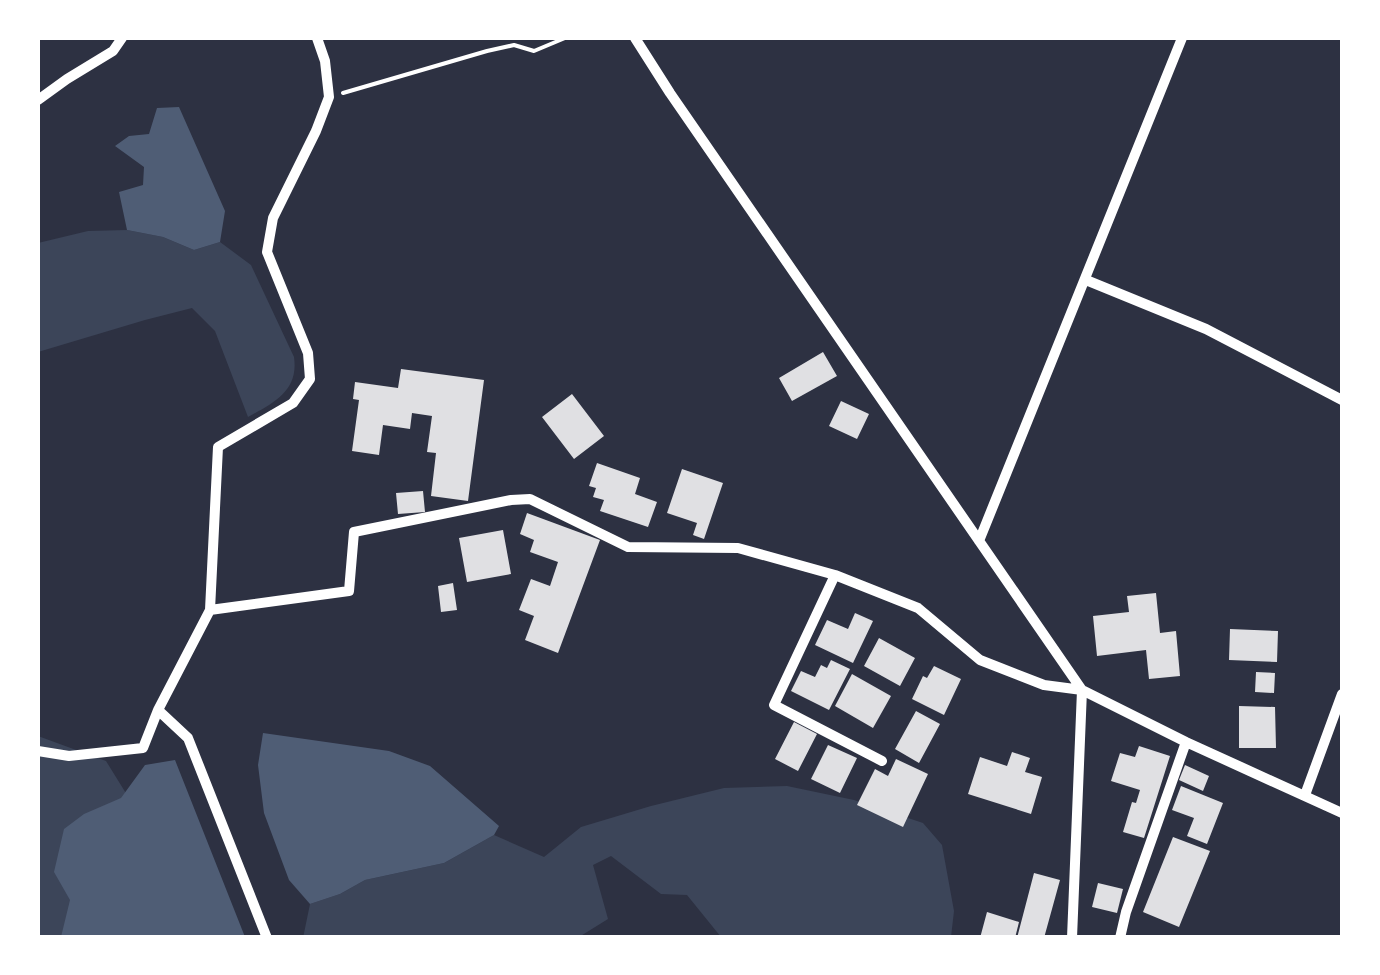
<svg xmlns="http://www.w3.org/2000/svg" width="1380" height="975" font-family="Arial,sans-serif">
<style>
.green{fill:#3c4559}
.water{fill:#4f5d75}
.building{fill:#e0e0e3}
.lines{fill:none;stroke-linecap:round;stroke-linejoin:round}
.path{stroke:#fff;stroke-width:4}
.minor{stroke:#fff;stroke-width:10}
</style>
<rect width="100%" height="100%" fill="#2d3142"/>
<path class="green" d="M127 230 163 237 194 250 220 242 251 265 294 357C299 391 273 403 248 417L215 331 192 308 145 320 38 352V243L88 231Z
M38 736 106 761 215 937H38Z
M787 786 854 800 923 823 942 845 954 911 951 937H721L687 895 661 894 611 856 593 865 608 919 579 937 303 938 310 904 340 894 365 880 444 863 494 835 544 857 581 827 651 806 724 788Z"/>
<path class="water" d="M179 107 225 211 220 242 194 250 163 237 127 230 119 192 143 185 144 167 115 146 129 136 149 134 157 108Z
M263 733 389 751 430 766 499 826 494 835 444 863 365 880 340 894 310 904 289 880 264 813 258 765Z
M175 760 245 937H61L70 900 54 872 64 829 84 814 121 798 145 765Z"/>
<path class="building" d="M823 352 837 376 792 401 779 378Z
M401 369 484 380 468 501 431 496 436 453 427 452 432 416 412 413 410 429 383 425 379 455 352 451 359 400 353 399 355 382 398 388Z
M572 394 604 436 574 459 542 417Z
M841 401 869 414 857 439 829 426Z
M597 463 640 478 635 494 657 502 648 527 600 511 604 500 593 497 596 488 589 486Z
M682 469 723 483 704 539 693 535 697 523 667 513Z
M423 491 425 512 398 514 396 493Z
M527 513 600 540 558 653 525 640 534 616 519 610 531 579 550 586 558 562 530 552 534 540 520 534Z
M503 530 511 574 467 582 459 538Z
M453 583 457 610 441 612 438 586Z
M1156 593 1160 633 1176 631 1180 676 1149 679 1146 650 1097 656 1093 616 1129 612 1127 596Z
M855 613 873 621 853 663 815 645 827 620 848 629Z
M1230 629 1278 631 1277 662 1229 660Z
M879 638 915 658 900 686 864 666Z
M831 660 850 669 829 710 791 691 801 671 815 677 821 665 827 668Z
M934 666 961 679 944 715 912 699 923 676 927 678Z
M1256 672 1275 673 1274 693 1255 692Z
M852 674 891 696 873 728 835 706Z
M1239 706 1275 707 1276 748H1239Z
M916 711 940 724 919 763 895 749Z
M794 722 817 734 798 771 775 759Z
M828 745 857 758 840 793 811 779Z
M1139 746 1170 756 1144 838 1123 832 1132 802 1136 803 1140 790 1111 781 1120 753 1135 757Z
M1012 752 1030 758 1025 772 1042 777 1031 814 968 794 980 757 1007 766Z
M896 759 928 774 903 827 857 805 875 769 888 776Z
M1185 765 1209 776 1203 791 1179 780Z
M1181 786 1223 803 1207 844 1187 836 1194 818 1172 810Z
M1173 837 1210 851 1179 927 1143 912Z
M1034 873 1060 880 1044 938H1017Z
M1098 883 1123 889 1117 913 1092 907Z
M987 912 1019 922 1015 938H980Z"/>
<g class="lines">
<path class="path" d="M343 93 487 51 514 45 534 51 565 38"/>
<path class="minor" d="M635 38 670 93 1082 690 1072 938
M38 100 67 79 113 51 122 38
M1086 280 1206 329 1342 400
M979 541 1182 38
M835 575 774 705 882 761
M210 610 349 591 354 532 511 500 530 499 628 547 738 548 835 575 918 608 980 660 1044 685 1082 690 1186 742 1342 813
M38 751 69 756 143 748 158 710
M1305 795 1342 694
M267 938 188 738 158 710 210 610 218 447 293 403 310 379 308 353 267 252 273 218 316 131 329 97 325 61 317 38
M1120 938 1126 912 1186 742"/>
</g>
<rect width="1380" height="975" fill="none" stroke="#ffffff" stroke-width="80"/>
</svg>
